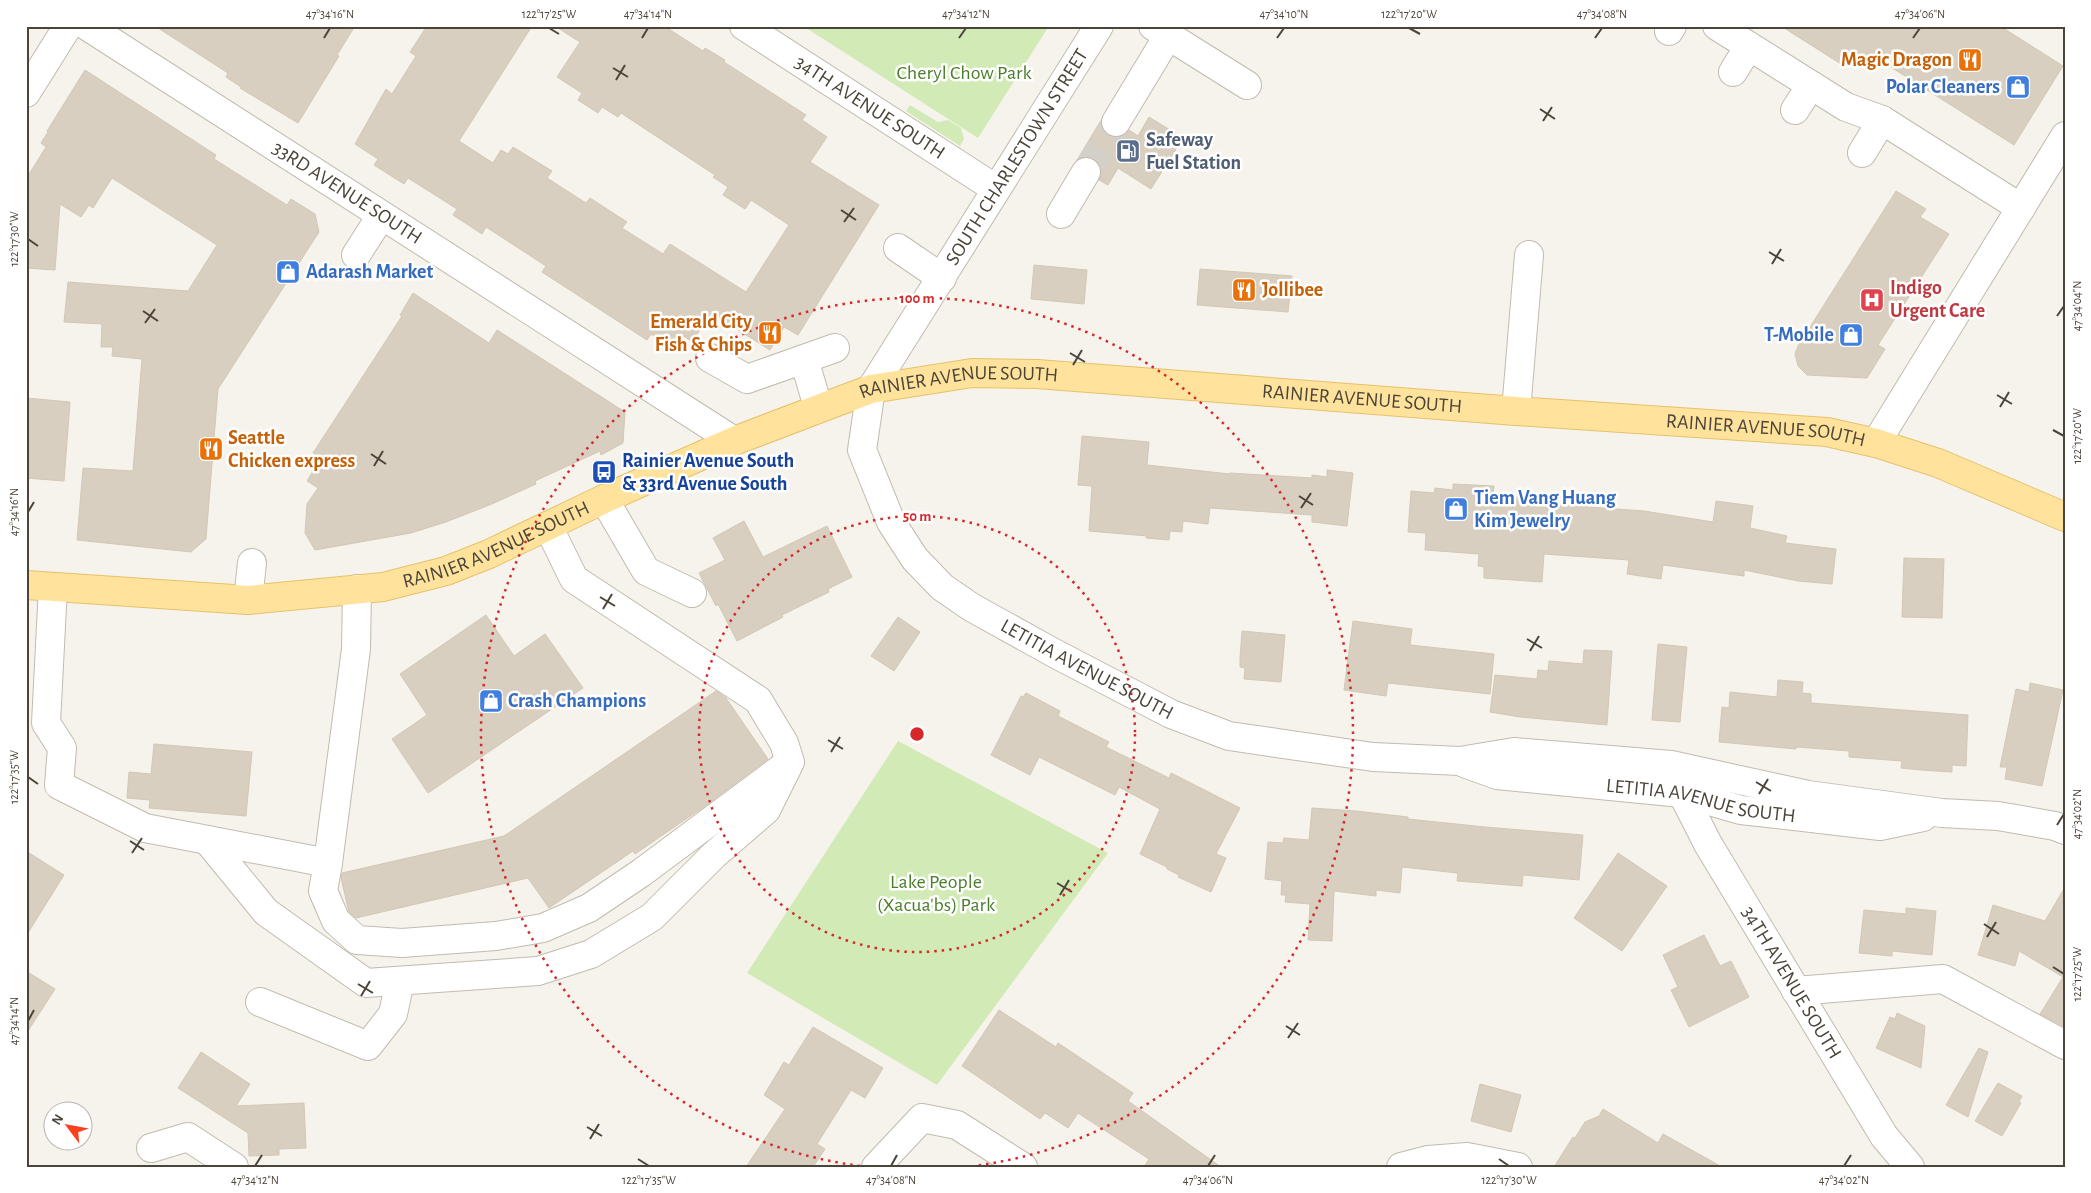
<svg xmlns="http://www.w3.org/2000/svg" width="2091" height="1193" font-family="'Alegreya Sans',sans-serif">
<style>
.green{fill:#d2eab5}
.building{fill:#d8cfc1;stroke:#d3c7b4}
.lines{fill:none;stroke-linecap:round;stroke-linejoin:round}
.minor-tunnel{stroke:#d4d0c8;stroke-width:28;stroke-dasharray:28 14;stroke-linecap:butt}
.minor-casing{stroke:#c2bbae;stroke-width:30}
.major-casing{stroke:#e6c16a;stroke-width:30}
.minor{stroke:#fff;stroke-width:28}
.major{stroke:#ffe39c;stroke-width:28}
.ticks{fill:none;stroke:#4b4439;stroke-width:2}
.ring{fill:none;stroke:#d62828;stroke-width:2.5;stroke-dasharray:2.5 5}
.labels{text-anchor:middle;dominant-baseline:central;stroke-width:5;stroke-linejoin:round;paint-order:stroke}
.food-label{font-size:20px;font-weight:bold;fill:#c56008;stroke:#fff;text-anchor:end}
.park-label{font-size:20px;fill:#4a7f2a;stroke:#fff}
.shop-label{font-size:20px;font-weight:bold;fill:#366cbe;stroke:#fff;text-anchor:start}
.street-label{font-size:20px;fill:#4b4439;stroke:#fff}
.service-label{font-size:20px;font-weight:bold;fill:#4e5e75;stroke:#fff;text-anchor:start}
.health-label{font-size:20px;font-weight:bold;fill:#be3a42;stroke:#fff;text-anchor:start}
.transit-label{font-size:20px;font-weight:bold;fill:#164399;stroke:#fff;text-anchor:start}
.centre{fill:#d62828;stroke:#fff;stroke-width:2.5}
.ring-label{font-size:15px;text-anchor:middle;font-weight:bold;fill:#d62828;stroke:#fff;stroke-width:5;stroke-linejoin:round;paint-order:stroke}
.neatline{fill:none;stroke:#4b4439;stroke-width:2}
.ticks-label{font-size:12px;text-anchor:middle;fill:#4b4439}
</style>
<rect width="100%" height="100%" fill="#f6f3ec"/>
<path class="green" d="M803 26H1049L978 138Z
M910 105 938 122 948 120 961 128 964 139 960 146 906 111Z
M898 741 1108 853 937 1085 747 973Z"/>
<path class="building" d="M155 26H355L337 55 339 56 298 123 240 88 241 87 226 77 228 73Z
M427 26H532L459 141 493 163 501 150 508 154 513 147 552 171 547 178 586 203 590 198 627 222 622 228 663 254 670 244 746 292 789 225 751 200 745 209 723 195 728 187 713 177 715 175 621 113 618 117 602 107 598 113 578 100 582 93 557 77 580 42 555 26H664L703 51 705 48 725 60 724 62 806 115 802 120 827 137 810 162 879 205 798 335 784 327 770 350 711 313 692 342 684 336 675 350 651 334 647 340 542 272 546 266 486 227 482 234 453 215 457 209 435 195 408 178 404 184 374 165 378 159 355 144 386 89 392 94 416 56 410 52Z
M1781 26H2000L2063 66 2014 145 1875 57 1841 64Z
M85 70 216 155 214 159 287 205 291 199 315 214 319 232 218 389 206 539 191 552 77 540 83 468 133 471 142 359 112 356 113 347H101L102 324 64 322 68 282 188 291 217 245 112 178 93 208 89 205 81 217 60 204 55 270 26 268V179L46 147 41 143 48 132 47 131Z
M1149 117 1183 138 1151 189 1118 168 1108 185 1099 180 1102 172 1099 164 1094 159 1086 156 1077 160 1100 122 1103 130 1108 136 1115 138 1123 136 1129 130 1138 136Z
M1896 191 1926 209 1920 217 1949 234 1878 345 1885 349 1867 378 1807 375 1798 366 1795 354 1798 346Z
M1034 265 1087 270 1084 304 1031 299Z
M1200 269 1292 276 1288 312 1197 305Z
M413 293 489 343 497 330 625 412 623 443 601 455 600 451 535 481 536 484 492 504 446 522 411 533 315 550 305 533 307 504 318 488 307 481 321 458 313 453 402 316 400 315Z
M26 398 70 402 64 481 26 478Z
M1082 436 1149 442 1147 465 1230 474V473L1312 478V475L1327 477V470L1353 473 1347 526 1312 522V515L1210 508 1208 524 1183 521 1182 532 1170 531 1169 540 1146 538 1147 536 1089 531 1092 486 1078 485Z
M1453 484 1494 486 1493 495 1534 499 1533 503 1644 511 1713 522 1716 501 1753 506 1750 528 1787 536 1785 543 1836 549 1832 584 1798 581 1744 570V576L1663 565 1661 579 1627 574 1629 560 1544 554 1542 582 1484 578V567L1478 566 1479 554 1425 550 1426 533 1408 532 1411 491 1434 493 1435 488 1453 490Z
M744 521 763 557 827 526 852 577 828 589 829 592 782 615 783 617 737 641 718 604 716 606 699 573 725 560 713 538Z
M1904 558 1944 559 1942 618 1902 617Z
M486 615 514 656 545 634 583 688 428 793 392 739 427 715 400 674Z
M898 617 920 632 894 671 871 656Z
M1353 621 1412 629 1410 645 1494 654 1490 694 1388 683 1386 696 1344 690Z
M1242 631 1285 635 1281 682 1244 679 1245 668 1240 667V658Z
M1658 644 1687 647 1680 722 1652 720Z
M1584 650 1612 651 1607 725 1520 717 1490 712 1495 675 1537 679 1538 670 1548 671 1549 661 1583 664Z
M1778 680 1803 682 1802 693 1811 694V703L1968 715 1966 766 1952 765V772L1921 770 1901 768 1902 761 1849 757V751L1796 747V749L1719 742 1722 707 1729 708 1730 692 1777 697Z
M2030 683 2063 690 2042 786 2005 779 2007 767H2000L2016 689 2029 692Z
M716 691 726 698 768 759 702 808 635 854 633 851 549 908 528 878 356 918 349 912 341 878 342 873 504 836Z
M1026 693 1060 711 1058 716 1109 742 1106 747 1169 778 1171 773 1240 808 1216 854 1226 858 1211 892 1178 877 1179 875 1167 869V867L1140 854 1160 809 1119 787 1115 795 1039 757 1030 775 991 755 1021 696 1023 697Z
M154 744 252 752 246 816 149 808 150 800 127 798 129 772 151 774Z
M1312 808 1356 811 1408 817V819L1485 827 1583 835 1579 880 1523 875 1522 886 1457 881 1458 873 1402 867 1400 893 1376 890V896L1334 891 1332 941 1308 940 1310 904 1285 902 1286 895H1281L1282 881 1265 879 1268 842 1283 843 1284 838 1309 840Z
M26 851 64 875 26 936Z
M1618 853 1667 886 1622 951 1574 918Z
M2065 887V1027L2040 1014 2063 977 2019 951 2015 966 1978 955 1993 905 2045 921Z
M1906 908 1936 911 1932 955 1892 951V956L1859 953 1864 910 1906 914Z
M1704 935 1720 966 1731 961 1749 997 1689 1027 1671 990 1678 987 1663 955Z
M26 971 55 989 26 1034Z
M999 1010 1056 1047 1058 1043 1133 1093 1128 1101 1221 1167H1144L1149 1159 1078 1113 1068 1128 1045 1113 1040 1119 962 1066Z
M1897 1013 1925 1026 1921 1068 1876 1048 1890 1017 1895 1019Z
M813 1027 883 1068 865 1098 851 1090 817 1144 825 1149 813 1167H746L785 1109 764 1095 784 1062 789 1065Z
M1979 1048 1988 1052 1968 1117 1946 1105Z
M201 1052 250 1084 236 1106 304 1103 306 1148 279 1149V1155L249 1156 248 1133 178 1088Z
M1998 1083 2022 1096 2019 1102 2021 1103 2002 1136 1975 1121Z
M1480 1084 1521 1095 1511 1132 1471 1121Z
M1603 1109 1658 1143 1663 1134 1722 1167H1554L1573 1137 1575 1138 1585 1122 1599 1116Z"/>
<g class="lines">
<path class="minor-tunnel" d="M1086 172 1116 122"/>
<defs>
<g id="minor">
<path id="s1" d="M87 26 734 441"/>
<path id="s2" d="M744 26 996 189"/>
<path id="s3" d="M1099 26 871 389 862 450 891 522 915 559 942 587 971 607 1054 653 1171 714 1229 736 1373 757 1460 761 1514 752 1671 765 1808 795 1942 813 1998 816 2055 826 2065 830"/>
<path d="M1153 26 1247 85"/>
<path d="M1717 26 1846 107 1882 120 2021 208"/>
<path d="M1669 31 1672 26"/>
<path d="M1733 72 1749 46"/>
<path d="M26 93 68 26"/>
<path d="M1795 110 1811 85"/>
<path d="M1116 122 1168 36"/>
<path d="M1862 153 1882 120"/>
<path d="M1061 214 1086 172"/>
<path d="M898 248 942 278"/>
<path d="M356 255 381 216"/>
<path d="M710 358 747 379 804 359"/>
<path d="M818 407 804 359 835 348"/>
<path d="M1516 411 1529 255"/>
<path d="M1876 443 2065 136"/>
<path d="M604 499 646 571 692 593"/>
<path d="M53 587 46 723 62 748 59 785 145 828 328 863 356 649 357 589"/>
<path d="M248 600 252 563"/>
<path id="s4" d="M1464 763 1497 775 1682 793 1741 810 1880 826 1923 817"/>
<path id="s5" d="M1682 793 1708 844 1884 1136 1910 1167"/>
<path d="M207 840 266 912 366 983 538 971 591 954 652 917 714 855 766 810 788 766"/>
<path d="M328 863 323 891 336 921 357 940 402 943 496 936 543 928 589 908 641 873 790 762 784 743 758 700 574 579 548 526"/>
<path d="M1796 991 1943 979 2065 1045"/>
<path d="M260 1002 368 1046 393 1014 400 981"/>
<path d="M151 1148 188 1137 234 1167"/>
<path d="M876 1167 922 1118 957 1125 1023 1167"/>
<path d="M1401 1167 1428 1160 1467 1157 1518 1167"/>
</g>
<g id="major">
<path id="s6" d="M26 585 248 600 383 587 446 571 489 554 604 499 734 441 871 389 972 373 1037 374 1516 411 1827 432 1876 443 1938 463 2065 517"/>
</g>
</defs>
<use href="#minor" class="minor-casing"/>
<use href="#major" class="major-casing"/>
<use href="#minor" class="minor"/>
<use href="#major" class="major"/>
</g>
<path class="ticks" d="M549 28 559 34M1409 28 1420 34M324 38 330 28M642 38 648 28M959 38 966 28M1277 38 1284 28M1595 38 1602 28M1913 38 1920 28M613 68 628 77M616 80 625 65M1540 109 1555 119M1543 121 1552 107M841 210 856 220M844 222 854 208M28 239 38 246M1769 252 1784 261M1772 264 1781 249M143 311 158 321M2057 316 2064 306M145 323 155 309M1070 353 1085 362M1073 365 1082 350M1997 395 2012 404M2000 407 2009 392M2053 430 2064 436M371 454 386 464M374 466 383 451M1299 496 1313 505M1301 508 1311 493M28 512 34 502M600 597 615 606M603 609 612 594M1527 639 1542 648M1530 651 1539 636M828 740 843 749M831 752 840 737M28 777 38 784M1756 782 1771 791M1759 794 1768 779M2057 825 2064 814M130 841 144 850M132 853 142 838M1057 883 1072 892M1060 895 1069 880M1984 924 1999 934M1987 937 1996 922M2053 967 2064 974M358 984 373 993M361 996 370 981M28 1021 34 1010M1286 1026 1300 1035M1288 1038 1298 1023M587 1127 602 1136M590 1139 599 1124M638 1159 649 1166M1499 1159 1509 1166M255 1166 262 1155M891 1166 897 1155M1208 1166 1215 1155M1844 1166 1851 1155"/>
<g class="ring">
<circle cx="917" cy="734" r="218"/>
<path d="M860 1166A436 436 0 1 1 974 1166"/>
</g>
<defs>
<symbol id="restaurant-square" viewBox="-11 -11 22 22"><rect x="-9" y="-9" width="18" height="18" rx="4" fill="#e8710a" stroke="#fff"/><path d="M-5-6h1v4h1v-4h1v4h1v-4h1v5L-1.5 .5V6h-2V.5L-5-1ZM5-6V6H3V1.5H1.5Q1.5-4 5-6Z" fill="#fff"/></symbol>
<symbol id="shop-square" viewBox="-11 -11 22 22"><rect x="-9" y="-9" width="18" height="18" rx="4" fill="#3f7fe0" stroke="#fff"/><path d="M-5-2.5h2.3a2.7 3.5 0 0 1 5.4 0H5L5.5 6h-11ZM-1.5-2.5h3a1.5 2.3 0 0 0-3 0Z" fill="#fff"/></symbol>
<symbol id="fuel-square" viewBox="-11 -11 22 22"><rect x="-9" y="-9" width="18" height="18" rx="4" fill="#5c6f8a" stroke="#fff"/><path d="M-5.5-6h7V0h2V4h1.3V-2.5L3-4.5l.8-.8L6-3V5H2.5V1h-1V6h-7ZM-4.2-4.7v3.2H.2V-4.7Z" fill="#fff"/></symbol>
<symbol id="hospital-square" viewBox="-11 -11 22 22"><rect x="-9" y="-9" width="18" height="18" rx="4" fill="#e0444e" stroke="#fff"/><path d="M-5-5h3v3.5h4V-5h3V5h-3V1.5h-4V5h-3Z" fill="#fff"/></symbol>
<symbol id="bus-square" viewBox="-11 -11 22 22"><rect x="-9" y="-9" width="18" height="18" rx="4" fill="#1a4fb4" stroke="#fff"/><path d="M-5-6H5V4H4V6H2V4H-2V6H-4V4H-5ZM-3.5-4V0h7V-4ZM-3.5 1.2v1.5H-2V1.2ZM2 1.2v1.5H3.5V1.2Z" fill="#fff"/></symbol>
</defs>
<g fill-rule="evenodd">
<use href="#restaurant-square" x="1956" y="46" width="28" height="28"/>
<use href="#shop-square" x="2004" y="73" width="28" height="28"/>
<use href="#fuel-square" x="1114" y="137" width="28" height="28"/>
<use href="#shop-square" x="274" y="258" width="28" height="28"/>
<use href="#restaurant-square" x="1230" y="276" width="28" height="28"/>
<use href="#hospital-square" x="1858" y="286" width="28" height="28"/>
<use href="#restaurant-square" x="756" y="319" width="28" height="28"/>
<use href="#shop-square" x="1837" y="321" width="28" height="28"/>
<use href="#restaurant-square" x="197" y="435" width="28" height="28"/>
<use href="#bus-square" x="590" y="458" width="28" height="28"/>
<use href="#shop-square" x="1442" y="495" width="28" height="28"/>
<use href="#shop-square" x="477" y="687" width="28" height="28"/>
</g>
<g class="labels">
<g class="food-label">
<text x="1952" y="60">Magic Dragon</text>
<text x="1262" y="290" text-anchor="start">Jollibee</text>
<text x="752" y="322">Emerald City<tspan x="752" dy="23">Fish &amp; Chips</tspan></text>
<text x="228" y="438" text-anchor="start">Seattle<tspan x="228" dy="23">Chicken express</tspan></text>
</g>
<g class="park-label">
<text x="964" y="73">Cheryl Chow Park</text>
<text x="936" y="882">Lake People<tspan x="936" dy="23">(Xacua'bs) Park</tspan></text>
</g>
<g class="shop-label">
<text x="2000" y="87" text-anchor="end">Polar Cleaners</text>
<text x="306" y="272">Adarash Market</text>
<text x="1834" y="335" text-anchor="end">T-Mobile</text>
<text x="1474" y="498">Tiem Vang Huang<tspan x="1474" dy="23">Kim Jewelry</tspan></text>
<text x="508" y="701">Crash Champions</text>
</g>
<g class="street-label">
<text stroke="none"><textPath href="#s2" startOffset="150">34TH AVENUE SOUTH</textPath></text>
<text transform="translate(1017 157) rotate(-58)">SOUTH CHARLESTOWN STREET</text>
<text stroke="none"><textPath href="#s1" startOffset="309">33RD AVENUE SOUTH</textPath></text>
<text stroke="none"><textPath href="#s6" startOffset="974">RAINIER AVENUE SOUTH</textPath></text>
<text stroke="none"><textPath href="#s6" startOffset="1379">RAINIER AVENUE SOUTH</textPath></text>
<text stroke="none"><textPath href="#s6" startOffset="1784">RAINIER AVENUE SOUTH</textPath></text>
<text stroke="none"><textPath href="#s6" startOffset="479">RAINIER AVENUE SOUTH</textPath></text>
<text stroke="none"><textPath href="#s3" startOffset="818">LETITIA AVENUE SOUTH</textPath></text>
<text stroke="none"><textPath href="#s4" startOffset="241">LETITIA AVENUE SOUTH</textPath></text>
<text stroke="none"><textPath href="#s5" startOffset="219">34TH AVENUE SOUTH</textPath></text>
</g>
<g class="service-label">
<text x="1146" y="140">Safeway<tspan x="1146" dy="23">Fuel Station</tspan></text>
</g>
<g class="health-label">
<text x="1890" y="288">Indigo<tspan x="1890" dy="23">Urgent Care</tspan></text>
</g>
<g class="transit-label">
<text x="622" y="461">Rainier Avenue South<tspan x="622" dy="23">&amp; 33rd Avenue South</tspan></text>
</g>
</g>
<circle cx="917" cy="734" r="8" class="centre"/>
<g class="ring-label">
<text x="917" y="303">100 m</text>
<text x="917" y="521">50 m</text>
</g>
<rect width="2091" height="1193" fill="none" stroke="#ffffff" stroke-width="55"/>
<g transform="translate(68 1126) rotate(302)"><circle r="24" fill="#ffffff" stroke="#b7b4b0"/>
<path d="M0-4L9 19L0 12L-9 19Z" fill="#fc3f1d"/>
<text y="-8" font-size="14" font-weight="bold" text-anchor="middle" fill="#4b4439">N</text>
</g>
<rect x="28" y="28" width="2036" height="1138" class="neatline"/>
<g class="ticks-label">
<text x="330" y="18">47°34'16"N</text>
<text x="549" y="18">122°17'25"W</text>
<text x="648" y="18">47°34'14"N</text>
<text x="966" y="18">47°34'12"N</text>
<text x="1284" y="18">47°34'10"N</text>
<text x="1409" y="18">122°17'20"W</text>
<text x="1602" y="18">47°34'08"N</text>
<text x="1920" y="18">47°34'06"N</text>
<text transform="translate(14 239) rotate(-90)" y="4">122°17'30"W</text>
<text transform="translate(2077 306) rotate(-90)" y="4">47°34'04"N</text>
<text transform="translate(2077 436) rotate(-90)" y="4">122°17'20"W</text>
<text transform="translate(14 512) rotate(-90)" y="4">47°34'16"N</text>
<text transform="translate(14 777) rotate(-90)" y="4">122°17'35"W</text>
<text transform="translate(2077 814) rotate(-90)" y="4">47°34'02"N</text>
<text transform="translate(2077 974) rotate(-90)" y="4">122°17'25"W</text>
<text transform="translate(14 1021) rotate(-90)" y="4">47°34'14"N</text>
<text x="255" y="1184">47°34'12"N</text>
<text x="649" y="1184">122°17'35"W</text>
<text x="891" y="1184">47°34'08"N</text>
<text x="1208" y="1184">47°34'06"N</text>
<text x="1509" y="1184">122°17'30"W</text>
<text x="1844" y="1184">47°34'02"N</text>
</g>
</svg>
